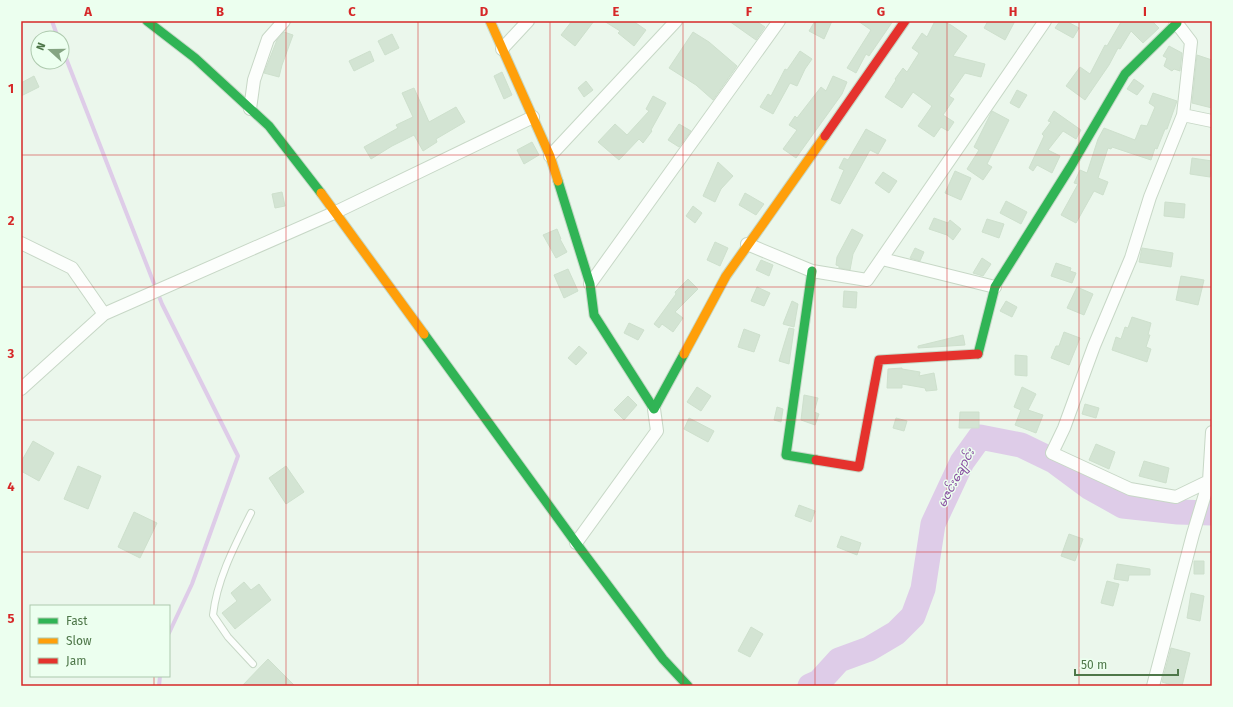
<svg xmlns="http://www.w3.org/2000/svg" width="1233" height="707" font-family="'Fira Sans','Noto Sans Myanmar',sans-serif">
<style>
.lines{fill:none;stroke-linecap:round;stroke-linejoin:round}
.stream{stroke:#decce8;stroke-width:4}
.river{stroke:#decce8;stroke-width:25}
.building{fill:#d3e4d3;stroke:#cee0cd}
.lane-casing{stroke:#c7d7c6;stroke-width:8}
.street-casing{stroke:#c7d7c6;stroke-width:14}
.fast-casing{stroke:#c6d8c7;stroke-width:11}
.slow-casing{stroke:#c6d8c7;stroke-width:11}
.jam-casing{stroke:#c6d8c7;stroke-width:11}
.lane{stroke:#fcfefc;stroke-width:6}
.street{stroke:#fcfefc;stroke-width:12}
.fast{stroke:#30b455;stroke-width:9}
.slow{stroke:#ff9f0a;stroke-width:9}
.jam{stroke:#e5322d;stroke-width:9}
.grid{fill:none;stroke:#d62828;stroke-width:1;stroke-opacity:0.55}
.labels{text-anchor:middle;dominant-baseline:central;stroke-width:3;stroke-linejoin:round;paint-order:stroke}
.water-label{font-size:12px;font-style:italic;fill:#874ba0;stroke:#ecffef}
.neatline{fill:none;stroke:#d62828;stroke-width:1.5}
.grid-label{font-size:13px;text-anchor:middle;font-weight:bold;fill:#d62828}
</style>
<rect width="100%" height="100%" fill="#ebf7ec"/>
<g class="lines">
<path class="stream" d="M52 21 58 38
M62 48 162 304 238 456 192 584 169 633
M159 686 160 676"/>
<path class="river" d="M810 686 819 682 839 660 869 649 896 633 913 616 923 589 933 524 962 462 980 437 1021 445 1054 461 1089 487 1123 506 1178 512 1212 513"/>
</g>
<path class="building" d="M572 21H594L575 46 561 35Z
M604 21H633L646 30 634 46 618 33 620 31Z
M729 21H756L765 27 756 40Z
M815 21H832L824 39 809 31Z
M858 21H893L869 56 866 54 856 73 847 68 871 30Z
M935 21H942L951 25 967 36 953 56 985 64 981 77 965 73 949 96 954 99 943 115 954 122 948 131 941 127 934 137 918 126 932 106 913 92 902 108 885 97 896 80 895 79 903 68 907 72 919 53 912 48 922 33 927 37Z
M988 21H1015L1005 40 984 28Z
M1060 21H1066L1079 28 1073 38 1055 28Z
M1120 21H1152L1159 28 1143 43 1131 31 1120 49 1118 48 1109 65 1085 100 1066 86 1080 67 1090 74 1105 45 1107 46 1121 22Z
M284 32 293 35 282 65 279 77 264 73 277 40Z
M693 32 709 42 737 66 713 100 696 85 669 68Z
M392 34 399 48 385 55 378 41Z
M1169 46 1182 53 1180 71 1174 69 1172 71 1164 66 1167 58 1163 56Z
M370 51 374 61 354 71 349 61Z
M800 51 812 59 805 69 797 86 790 83 773 114 760 107 768 94 771 96 785 69 787 70Z
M1197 55 1212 60V108L1192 103Z
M502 72 512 95 504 99 494 76Z
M34 76 39 87 21 96V83Z
M833 76 847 82 842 94 796 158 783 149 797 130 789 125 795 116 797 118 821 87 826 91Z
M1134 79 1144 86 1137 95 1127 89Z
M586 81 593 90 584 97 578 88Z
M414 88 429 122 456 107 465 122 436 139 437 142 423 151 414 135 392 146 371 159 364 147 398 128 396 125 413 117 402 93Z
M1017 90 1027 95 1019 108 1010 103Z
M1153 93 1177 101 1167 129H1165L1157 149 1155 148 1151 160 1112 147 1111 149 1108 148 1098 178 1108 182 1103 195 1094 191 1076 223 1061 215 1078 184 1074 183 1080 170 1087 173 1098 139 1104 128 1135 140 1141 125 1147 126 1155 107 1149 103Z
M653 96 666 103 651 130 652 131 643 143 639 139 619 160 598 142 615 124 627 135 649 111 646 109Z
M992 111 1009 120 987 164 992 167 983 180 967 169 979 150 974 147Z
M1054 111 1081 130 1076 139 1063 131 1048 150 1060 156 1052 173 1037 165 1033 171 1029 168 1044 136 1042 134 1051 122 1048 121Z
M679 124 691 131 679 147 668 140Z
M866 129 886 140 878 154 870 150 840 204 831 200 844 170 839 168 844 158 848 160Z
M532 142 539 155 524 164 517 150Z
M1192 158 1212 161 1210 177 1190 174Z
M718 162 733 176 721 189 715 202 703 196Z
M955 171 971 178 961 200 945 193Z
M883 172 897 181 889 193 875 183Z
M282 192 285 206 275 208 272 194Z
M745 193 764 204 756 215 739 205Z
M1006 201 1027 212 1021 224 1000 213Z
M1165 202 1185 204 1184 218 1164 216Z
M693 206 702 213 695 223 686 216Z
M934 218 948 223 950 220 961 229 953 240 947 235 929 229Z
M987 219 1004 224 999 238 982 232Z
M557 229 561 239H560L567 252 556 258 543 235Z
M852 229 863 235 853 254 850 270 839 268V266L836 265 837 257Z
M715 242 728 248 720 266 707 260Z
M915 248 924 252 920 261 910 258Z
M1142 248 1173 253 1171 267 1139 262Z
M982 258 991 264 983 276 973 273Z
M761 260 773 265 769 276 756 270Z
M1056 263 1071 268 1070 271 1076 273 1072 283 1051 276Z
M568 269 578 291 564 298 554 275Z
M1181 276 1204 280 1198 305 1176 300Z
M688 279 698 289 675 312 683 318 673 332 662 324 659 328 654 324 676 294 675 292Z
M757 287 770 293 764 306 751 301Z
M1077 287 1093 294 1084 315 1067 308Z
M844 291 857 292 856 308 843 307Z
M792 301 798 304 794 327 783 324Z
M1006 301 1017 307 1012 317 1000 311Z
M1132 317 1151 323 1148 335H1150L1146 347 1151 349 1147 362 1112 350 1116 337 1121 339 1125 327 1128 328Z
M629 323 644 330 638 340 624 333Z
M789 328 794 329 789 364 779 361Z
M744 329 760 335 754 352 738 347Z
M1064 332 1080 338 1069 365 1051 358 1056 346H1059Z
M963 335 965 345 918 348V346Z
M579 346 587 353 576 365 568 358Z
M1015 355 1027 356V376L1015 375Z
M902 368V369L920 372 919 376 934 373 937 390 926 391 925 388 902 384V388H887L888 369Z
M697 387 711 396 701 411 687 402Z
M1022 387 1036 394 1028 410 1043 415 1036 433 1015 425 1021 410 1014 407Z
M804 395 818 398 814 412 819 414 815 425 801 420Z
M628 396 637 405 624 420 614 410Z
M1085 404 1099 408 1096 418 1082 414Z
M777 407 783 409 781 422 774 420Z
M960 412H979V428H959Z
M689 418 714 431 708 442 684 429Z
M896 418 907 421 904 431 893 428Z
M33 441 54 453 39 481 21 471V462Z
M1096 444 1115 452 1109 469 1089 460Z
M1144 461 1169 468 1166 483 1139 476Z
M78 466 101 476 88 509 64 499Z
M286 466 304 492 286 504 269 478Z
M799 505 815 511 811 522 795 516Z
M134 512 157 523 140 558 118 547Z
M1069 534 1083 539 1075 561 1061 556Z
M841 536 861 543 857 555 837 547Z
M1194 561H1204V574H1194Z
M1117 564 1150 569V575H1129L1128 581 1114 579Z
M1107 581 1119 584 1113 606 1101 603Z
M244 582 251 590 259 584 271 600 235 629 222 613 237 601 231 593Z
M1191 593 1204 596 1200 621 1187 618Z
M751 627 763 634 750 657 738 651Z
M1171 648 1190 653 1182 686H1175L1162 682Z
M268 659 295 686H242Z"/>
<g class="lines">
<defs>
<path id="lane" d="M251 513C235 545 217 579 213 615L228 637 253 664"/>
<path id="street" d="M1175 21 1191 42 1183 115
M502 49 528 21
M250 109 254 80 268 39 284 21
M550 156 676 21
M21 243 72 268 104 314
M747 244 812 271 867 280 1045 21
M882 259 995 287
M590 284 779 21
M21 389 104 314 336 212 533 117
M1209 481 1176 497 1130 489 1052 453 1064 428 1094 346 1131 258 1150 197 1183 115 1212 121
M576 543 657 431 654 409
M1153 686 1193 534 1209 481 1212 432"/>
<path id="fast" d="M147 21 195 58 269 126 321 193
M558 181 590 284 594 315 654 409 684 354
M812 271 786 455 816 460
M424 334 576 543 663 659 688 686
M978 354 995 287 1071 166 1125 74 1177 23"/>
<path id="slow" d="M490 21 550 156 558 181
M321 193 424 334
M684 354 726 276 825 136"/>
<path id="jam" d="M825 136 905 21
M816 460 859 467 879 360 978 354"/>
</defs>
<use href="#lane" class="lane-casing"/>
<use href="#street" class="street-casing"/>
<use href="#fast" class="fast-casing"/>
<use href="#slow" class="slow-casing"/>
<use href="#jam" class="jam-casing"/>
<use href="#lane" class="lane"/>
<use href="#street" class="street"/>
<use href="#fast" class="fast"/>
<use href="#slow" class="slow"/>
<use href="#jam" class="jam"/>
</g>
<path class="grid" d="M154 21V606M286 21V686M418 21V686M550 21V686M683 21V686M815 21V686M947 21V686M1079 21V686M21 155H1212M21 287H1212M21 420H1212M21 552H1212M154 676V686"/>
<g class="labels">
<g class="water-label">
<text transform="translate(956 478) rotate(-62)">မဇင်းချောင်း</text>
</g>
</g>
<rect width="1233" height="707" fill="none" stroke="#ecffef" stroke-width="44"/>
<rect x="30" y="605" width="140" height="72" fill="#ecffef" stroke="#adc9ad"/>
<rect x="38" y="618" width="20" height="6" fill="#30b455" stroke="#adc9ad"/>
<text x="66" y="625" font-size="12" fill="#4e7749">Fast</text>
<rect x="38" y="638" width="20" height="6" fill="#ff9f0a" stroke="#adc9ad"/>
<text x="66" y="645" font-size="12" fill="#4e7749">Slow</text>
<rect x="38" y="658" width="20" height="6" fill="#e5322d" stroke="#adc9ad"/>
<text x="66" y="665" font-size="12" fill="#4e7749">Jam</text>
<g transform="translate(50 50) rotate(291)"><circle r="19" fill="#ecffef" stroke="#adc9ad"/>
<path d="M0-3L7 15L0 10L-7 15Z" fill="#85a482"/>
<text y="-6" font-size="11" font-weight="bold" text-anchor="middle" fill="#4e7749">N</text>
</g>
<path d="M1075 669v6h103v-6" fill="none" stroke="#4e7749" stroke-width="2"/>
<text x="1081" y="669" font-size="12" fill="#4e7749" stroke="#ecffef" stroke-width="3" paint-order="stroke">50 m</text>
<rect x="22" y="22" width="1189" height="663" class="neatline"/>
<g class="grid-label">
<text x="88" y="16">A</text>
<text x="220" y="16">B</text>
<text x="352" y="16">C</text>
<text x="484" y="16">D</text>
<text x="616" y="16">E</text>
<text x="749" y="16">F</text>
<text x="881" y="16">G</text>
<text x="1013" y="16">H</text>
<text x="1145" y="16">I</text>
<text x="11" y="93">1</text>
<text x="11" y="225">2</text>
<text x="11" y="358">3</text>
<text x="11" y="491">4</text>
<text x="11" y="623">5</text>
</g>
</svg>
